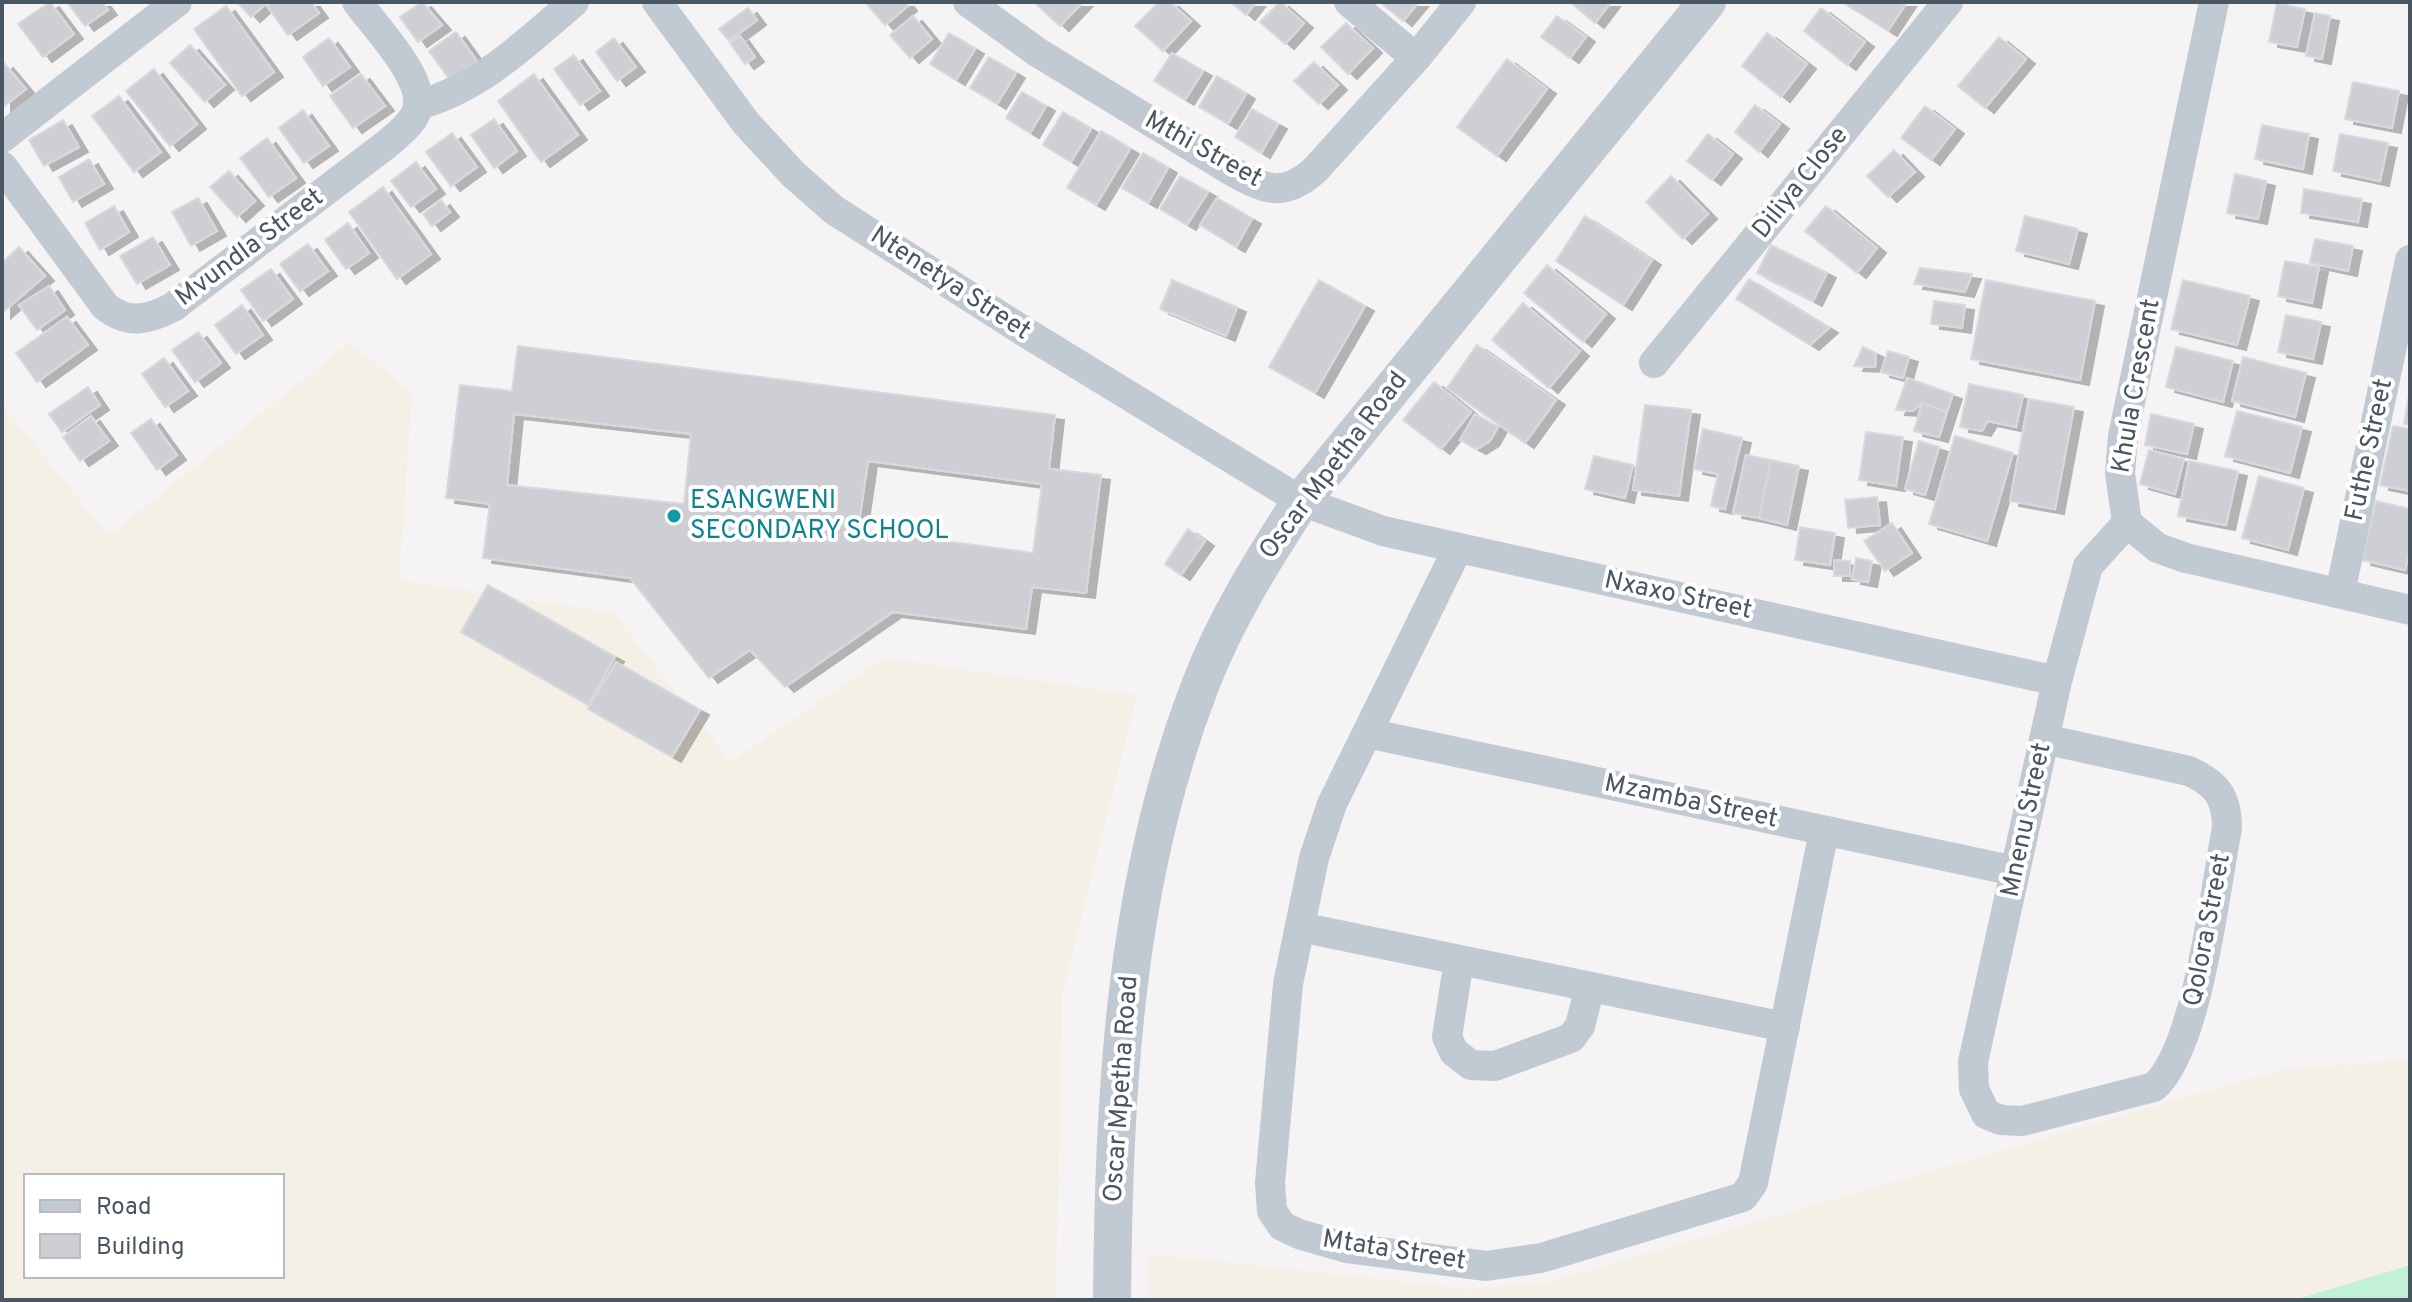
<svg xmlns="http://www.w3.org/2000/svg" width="2412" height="1302" font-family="Overpass,sans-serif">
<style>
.green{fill:#c3f1d5}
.sand{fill:#f5f0e5;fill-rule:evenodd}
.building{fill:#cdcfd5;stroke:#d7d9de;stroke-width:2;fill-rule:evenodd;filter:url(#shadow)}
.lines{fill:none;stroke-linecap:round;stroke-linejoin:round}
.minor{stroke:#c1cad2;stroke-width:30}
.tertiary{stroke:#c1cad2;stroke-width:38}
.culture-dot{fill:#0f9aa8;stroke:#fff;stroke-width:3}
.labels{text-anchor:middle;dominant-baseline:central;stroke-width:8;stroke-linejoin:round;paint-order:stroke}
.street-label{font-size:26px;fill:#4a5661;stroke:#fff}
.culture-label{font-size:26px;fill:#0d838f;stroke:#fff;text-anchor:start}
</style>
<defs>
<filter id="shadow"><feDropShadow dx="9" dy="5" stdDeviation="0" flood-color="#0004"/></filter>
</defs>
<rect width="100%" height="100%" fill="#f5f3f3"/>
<path class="green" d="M2410 1265V1300H2293Z"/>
<path class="sand" d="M349 343 412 392 399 580 613 613 731 762 885 658 1137 695 1062 994 1056 1300H2V404L108 536ZM26 1176H282V1276H26Z
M2410 1060V1265L2293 1300H1149L1148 1254 1467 1289 1553 1281 2280 1070Z"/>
<path class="building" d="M50 2 74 34 43 57 18 24Z
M67 2H102L108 10 85 26Z
M237 2H268L251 17Z
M273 2H311L319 13 288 35 267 6Z
M422 2 442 25 418 42 400 17Z
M865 2H905L908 6 885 25Z
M1034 2H1083L1060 26Z
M1159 2H1170L1191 21 1163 51 1135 26Z
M1231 2H1256L1246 15Z
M1280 2 1304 23 1285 44 1260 22Z
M1380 2H1419L1403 21Z
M1570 2H1611L1595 23Z
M1842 2H1907L1888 31Z
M2277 3 2305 9 2297 47 2269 42Z
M226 6 274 72 242 96 194 29Z
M748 8 757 20 729 41 719 29Z
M1821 8 1865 42 1847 65 1804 31Z
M2315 13 2330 16 2322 59 2306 56Z
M913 16 932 39 910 58 890 35Z
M1557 16 1586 37 1570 58 1541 37Z
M1346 23 1373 48 1348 74 1321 47Z
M456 32 477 61 450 80 429 51Z
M949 33 975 49 956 80 930 64Z
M1767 33 1807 64 1781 97 1742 66Z
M740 36 755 57 745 64 730 43Z
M1999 37 2026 59 1985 108 1958 86Z
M329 38 350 67 323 86 303 57Z
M614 38 636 67 617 81 596 52Z
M190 45 225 85 205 102 170 63Z
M1172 53 1203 71 1185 100 1154 81Z
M574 55 600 91 580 105 554 69Z
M989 57 1016 73 997 104 970 88Z
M1507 59 1547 89 1497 156 1457 127Z
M1314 62 1338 85 1319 104 1294 81Z
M4 63 26 89 2 108V65Z
M154 69 197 124 170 146 126 91Z
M361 74 385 106 353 128 330 96Z
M534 74 578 135 541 162 498 101Z
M1217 76 1246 94 1228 124 1199 107Z
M2353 82 2399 91 2392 128 2345 119Z
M1022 92 1046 106 1030 133 1006 118Z
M119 96 161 152 134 172 92 116Z
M1755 105 1780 124 1759 152 1735 132Z
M1925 106 1955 129 1931 160 1901 138Z
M1252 109 1278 124 1261 153 1235 137Z
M303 110 329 146 304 163 279 128Z
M1063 112 1091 129 1071 162 1043 145Z
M494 119 517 151 494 168 471 135Z
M63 120 79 147 44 166 29 140Z
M2262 125 2309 134 2303 169 2255 159Z
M1101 131 1130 149 1096 205 1067 188Z
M452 133 477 167 451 186 426 152Z
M1708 134 1733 154 1712 180 1687 161Z
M2340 134 2388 143 2380 181 2333 171Z
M267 138 296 178 269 197 240 158Z
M1894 150 1915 172 1888 197 1867 176Z
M1143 153 1168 168 1148 203 1122 188Z
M89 159 104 184 73 202 59 177Z
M416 162 436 189 411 207 391 181Z
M229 171 255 201 237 217 210 187Z
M2235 174 2266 181 2258 219 2227 213Z
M1180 176 1208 192 1187 225 1160 209Z
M1671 176 1708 214 1683 239 1646 202Z
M383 187 431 254 397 279 349 212Z
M2304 189 2362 199 2358 222 2301 213Z
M198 198 217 231 191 246 172 212Z
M1217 198 1252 219 1236 247 1200 225Z
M441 200 450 212 432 226 423 214Z
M114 206 129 232 100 250 85 223Z
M1826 206 1877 248 1857 273 1805 231Z
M1585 216 1652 260 1623 305 1556 261Z
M2025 216 2078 229 2069 264 2016 251Z
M348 223 369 253 346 269 325 240Z
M153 237 170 265 137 284 120 256Z
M2315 239 2353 246 2348 271 2310 263Z
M308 244 328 271 300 291 280 264Z
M1771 245 1827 273 1813 301 1757 273Z
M19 247 45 276 2 313V263Z
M2285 261 2319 267 2312 303 2278 296Z
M1547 265 1606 314 1583 342 1524 293Z
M1920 268 1972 274 1965 292 1914 284Z
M271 269 293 299 263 321 241 290Z
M1749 279 1829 328 1810 345 1736 299Z
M1172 280 1237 307 1226 336 1160 309Z
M1319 280 1365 306 1315 393 1269 367Z
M1986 280 2095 301 2080 380 1971 359Z
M2183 280 2250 296 2237 345 2171 329Z
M49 286 65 310 37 330 19 305Z
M1934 301 1965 305 1962 328 1931 324Z
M1523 303 1580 351 1549 388 1492 340Z
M242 305 263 335 236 354 215 325Z
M2286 315 2321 322 2313 359 2278 352Z
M67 317 88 345 37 382 16 353Z
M198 332 221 363 195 382 172 350Z
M1477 345 1556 400 1525 443 1447 388Z
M518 346 1055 415 1049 469 1101 475 1086 593 1032 587 1026 629 893 612 785 687 750 650 709 678 630 578 483 558 490 504 446 498 460 385 512 391ZM514 414 691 434 684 504 507 485ZM868 461 1042 484 1033 553 858 529Z
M1863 347 1876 353 1875 367 1854 366Z
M2176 347 2233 361 2223 402 2166 387Z
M1888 351 1909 357 1903 378 1881 372Z
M2243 357 2306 373 2295 417 2232 401Z
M164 358 188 391 165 407 142 374Z
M1907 378 1953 394 1947 412 1922 403 1913 411 1896 410Z
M1434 382 1471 412 1441 449 1403 420Z
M1969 384 2023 395 2016 427 1988 421 1982 431 1960 427Z
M88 387 100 405 62 432 49 414Z
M2410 390V425L2404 424Z
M2029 399 2074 407 2055 509 2010 501Z
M1922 403 1947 412 1939 437 1914 431Z
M1645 405 1691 410 1679 496 1633 490Z
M2237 411 2302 427 2290 473 2225 456Z
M1475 414 1498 427 1490 441 1477 449 1460 440Z
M2151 414 2194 424 2187 454 2145 445Z
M91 416 109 441 80 461 63 437Z
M151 419 177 455 157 470 131 433Z
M2393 426 2410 429V491L2380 485Z
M1703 429 1742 438 1725 509 1711 506 1718 474 1694 469Z
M1866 432 1903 437 1896 486 1859 480Z
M1955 436 2013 453 1987 541 1929 524Z
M1919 441 1939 447 1925 495 1905 489Z
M2149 450 2184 459 2175 494 2140 484Z
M1746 455 1771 460 1759 518 1733 513Z
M1594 456 1633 465 1625 498 1585 489Z
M1771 460 1799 466 1787 525 1759 518Z
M2189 461 2238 471 2226 525 2178 516Z
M2259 476 2304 488 2288 550 2242 538Z
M1877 497 1880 525 1848 528 1845 500Z
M2376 501 2410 509V548L2405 570 2362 560Z
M1892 523 1912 553 1885 571 1864 541Z
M1800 527 1835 533 1830 565 1795 560Z
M1188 529 1205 541 1181 575 1165 564Z
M1856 558 1872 561 1868 582 1852 579Z
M1834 560 1850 561V576H1834Z
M488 585 615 657 588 705 461 632Z
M616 662 700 710 672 757 588 709Z"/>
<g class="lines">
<path class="minor" d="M657 2 746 123 793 174 834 210 1025 332 1301 501 1383 531 2057 681
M968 2 1037 52 1230 170C1264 189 1283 199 1315 170L1416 58 1461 2
M1349 2 1416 58
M2214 2 2123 436 2120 473 2127 523 2158 548 2186 558 2410 610
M418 105C480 88 526 43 574 2
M2 138 177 2
M2 166 105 306C128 325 148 320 173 307L387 144C398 134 416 122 418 105 422 75 374 25 357 2
M1654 363 1948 2
M1458 548 1332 804 1314 858 1288 984 1270 1183 1272 1211 1282 1226 1299 1234 1347 1248 1486 1266 1541 1258 1743 1197 1753 1183 1824 831
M2340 593 2410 260
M1367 733 2015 871
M2044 739 2189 771C2217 784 2227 797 2227 828 2215 889 2198 1049 2154 1087L2022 1121 2001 1120 1986 1114 1974 1089 1973 1062 2057 681 2088 566 2127 523
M1300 927 1785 1027
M1459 960 1447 1037 1454 1052 1471 1065 1495 1066 1571 1038 1580 1026 1590 987"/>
<path class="tertiary" d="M1112 1300C1114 1092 1124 883 1200 686 1225 620 1263 560 1301 501L1707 2"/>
</g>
<circle class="culture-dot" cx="674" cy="516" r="8"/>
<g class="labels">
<g class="street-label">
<text transform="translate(1203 150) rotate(29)">Mthi Street</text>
<text transform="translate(1801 183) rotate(-51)">Diliya Close</text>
<text transform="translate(250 248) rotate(-37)">Mvundla Street</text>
<text transform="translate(950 284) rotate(33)">Ntenetya Street</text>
<text transform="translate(2137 386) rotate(-80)">Khula Crescent</text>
<text transform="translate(2370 450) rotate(-78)">Futhe Street</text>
<text transform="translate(1334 466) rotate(-53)">Oscar Mpetha Road</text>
<text transform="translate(1678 596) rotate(12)">Nxaxo Street</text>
<text transform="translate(1691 802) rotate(12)">Mzamba Street</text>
<text transform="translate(2027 820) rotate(-78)">Mnenu Street</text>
<text transform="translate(2208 930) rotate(-79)">Qolora Street</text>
<text transform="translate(1122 1089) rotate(-86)">Oscar Mpetha Road</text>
<text transform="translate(1394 1251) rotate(9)">Mtata Street</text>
</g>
<g class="culture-label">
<text x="690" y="501">ESANGWENI<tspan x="690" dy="30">SECONDARY SCHOOL</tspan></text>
</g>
</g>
<rect width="2412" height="1302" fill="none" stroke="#4a5661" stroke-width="8"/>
<rect x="24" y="1174" width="260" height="104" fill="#ffffff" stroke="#b7bbc0" stroke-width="2"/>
<rect x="40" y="1200" width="40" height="12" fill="#c1cad2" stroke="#b7bbc0" stroke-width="2"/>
<text x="96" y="1214" font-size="24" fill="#4a5661">Road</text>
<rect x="40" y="1234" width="40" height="24" fill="#cdcfd5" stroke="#b7bbc0" stroke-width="2"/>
<text x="96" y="1254" font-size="24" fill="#4a5661">Building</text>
</svg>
